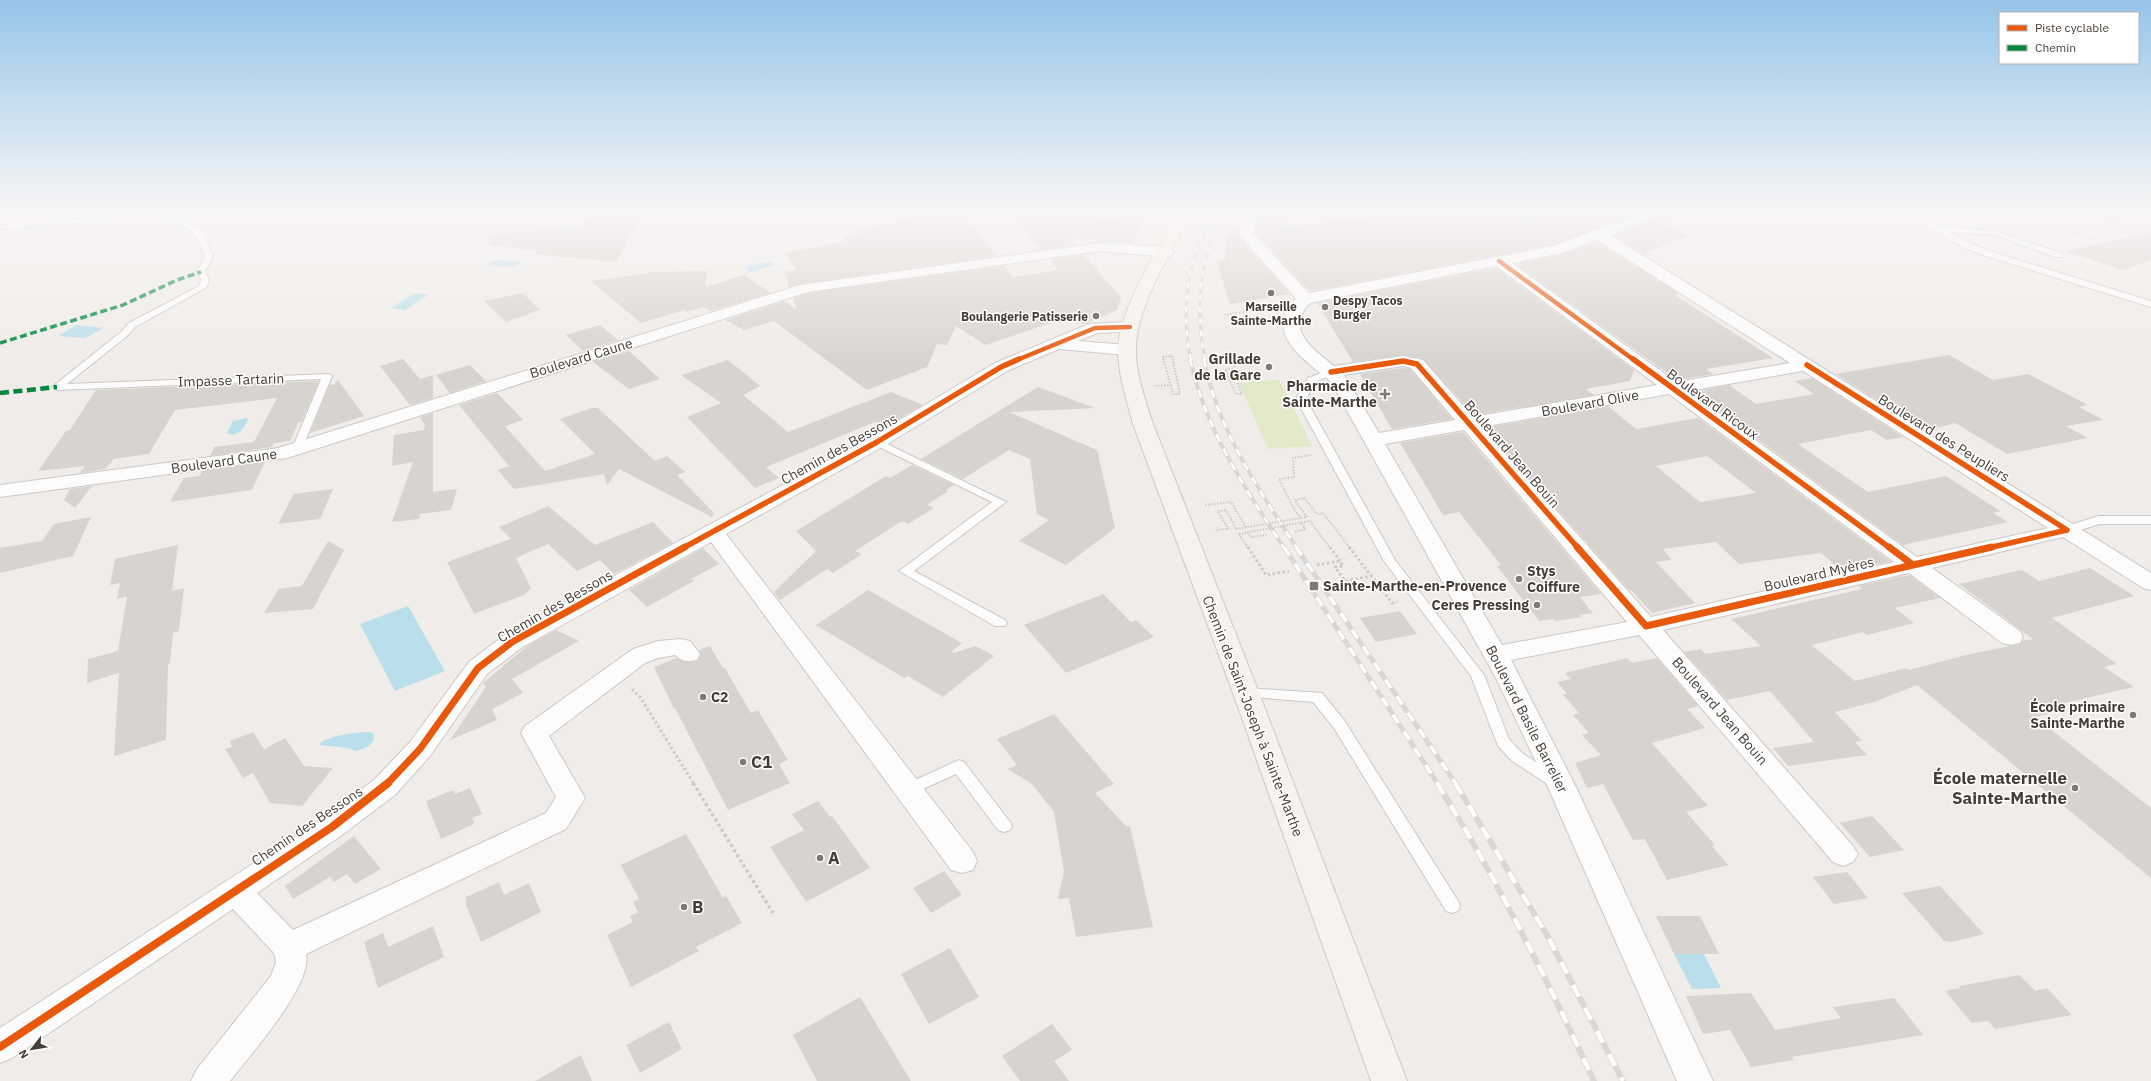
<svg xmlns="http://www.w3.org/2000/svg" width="2151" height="1081" font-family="'IBM Plex Sans',sans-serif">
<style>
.green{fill:#e1e9c9}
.water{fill:#badfec}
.building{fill:#d7d4d0;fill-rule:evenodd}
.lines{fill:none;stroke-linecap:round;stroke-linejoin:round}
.service-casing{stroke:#ccc8c5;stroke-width:2}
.minor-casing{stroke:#ccc8c5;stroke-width:2}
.secondary-casing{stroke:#cec8c0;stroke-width:2}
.path-far2{stroke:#cdcac7;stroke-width:2;stroke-dasharray:1.5 1.5;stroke-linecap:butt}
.path-far1{stroke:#cdcac7;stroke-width:3;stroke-dasharray:2.5 2.5;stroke-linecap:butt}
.path{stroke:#cdcac7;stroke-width:3.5;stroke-dasharray:3 3;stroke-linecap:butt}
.service{fill:#fdfcfc;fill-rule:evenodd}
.minor{fill:#fdfcfc;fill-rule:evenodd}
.secondary{fill:#f6f3ee;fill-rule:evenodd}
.rail-far3-casing{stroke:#d9d8d8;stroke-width:3}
.rail-far2-casing{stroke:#d9d8d8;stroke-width:4}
.rail-far1-casing{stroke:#d9d8d8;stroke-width:5}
.rail-casing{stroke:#d9d8d8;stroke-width:6}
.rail-far3{stroke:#fff;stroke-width:2;stroke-dasharray:6;stroke-linecap:butt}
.rail-far2{stroke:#fff;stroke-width:2.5;stroke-dasharray:8;stroke-linecap:butt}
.rail-far1{stroke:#fff;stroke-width:3.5;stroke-dasharray:10;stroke-linecap:butt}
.rail{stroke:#fff;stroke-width:4.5;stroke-dasharray:13;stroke-linecap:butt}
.path-bridge{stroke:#cdcac7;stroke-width:2;stroke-dasharray:1.5 1.5;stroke-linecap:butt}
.quiet-far1{stroke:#00873e;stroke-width:3.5;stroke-dasharray:7 3.5;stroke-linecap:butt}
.quiet{stroke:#00873e;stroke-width:4.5;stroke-dasharray:9 4.5;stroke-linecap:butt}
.cycleway-far3-casing{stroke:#fff;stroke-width:6}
.cycleway-far2-casing{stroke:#fff;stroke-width:8}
.cycleway-far1-casing{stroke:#fff;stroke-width:10}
.cycleway-casing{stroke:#fff;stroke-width:11}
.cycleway-far3{stroke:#e8590c;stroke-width:4.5}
.cycleway-far2{stroke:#e8590c;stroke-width:5.5}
.cycleway-far1{stroke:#e8590c;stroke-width:7}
.cycleway{stroke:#e8590c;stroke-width:8}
.poi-dot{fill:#807a74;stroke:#fff;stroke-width:1.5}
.labels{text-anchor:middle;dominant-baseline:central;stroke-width:3;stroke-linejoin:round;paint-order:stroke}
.far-poi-label{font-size:12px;font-weight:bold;fill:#453d35;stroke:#fff;text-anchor:start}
.street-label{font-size:14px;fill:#453d35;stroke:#fff}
.poi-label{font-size:14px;font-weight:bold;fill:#453d35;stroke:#fff;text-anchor:end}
.near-poi-label{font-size:17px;font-weight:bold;fill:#453d35;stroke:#fff;text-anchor:start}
</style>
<rect width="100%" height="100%" fill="#efece9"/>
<path class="green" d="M1279 380 1312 446 1268 449 1239 383Z"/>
<path class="water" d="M497 260 521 262 515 267 490 266 489 263Z
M770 261 775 265 760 269 756 272H749L744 267Z
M415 293 428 295 405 310 391 308Z
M77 325 104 328 85 338 58 336Z
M246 418 248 419C244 429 238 438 227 433L233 421Z
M408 606 445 671 395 691 360 624Z
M367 732 373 733 374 740 368 747 356 751 348 748 320 745 321 742C334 735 352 733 367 732Z
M1674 954H1704L1721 988 1692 989Z"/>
<path class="building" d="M623 211H642L617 262 535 254 536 251 489 245V234L586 228 582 220Z
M939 211H962L997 256 800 284 789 287 784 272 797 270 785 253 844 241 842 237 860 235 857 231Z
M1011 211 1116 219 1119 211H1145L1133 243 1068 238 1075 245 1042 250Z
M1264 211H1290L1281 227 1428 211H1644L1553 245 1310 291 1255 232V225Z
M1668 211H1688L1659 223 1690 235 1643 254 1613 235 1666 215Z
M1238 230V235L1289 294 1230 304 1217 261 1225 260V236L1233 234 1230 231Z
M2151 232V260L2124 270 2066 251Z
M1597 242 1678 293 1676 296 1773 358 1706 369 1713 374 1677 380 1516 264 1563 254Z
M1084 255 1121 297 1117 310 1085 324 1059 320 986 345 956 326 947 345 937 344 927 367 867 390 774 321 744 330 726 320 784 301 796 309 793 298 808 293 1004 266 1013 277 1058 270 1050 260Z
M1496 268 1634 370 1630 381 1586 389 1594 395 1474 415 1423 359 1403 355 1353 362 1317 303Z
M707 271 705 287 744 275 771 293 711 311 702 307 687 312 684 310 641 323 591 281 652 272Z
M523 293 540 310 506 322 484 301Z
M600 325 618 340 583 351 566 335Z
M629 351 660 379 629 389 593 362Z
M1949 355 1993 380 2028 374 2088 405 2079 407 2103 420 2066 426 2088 438 2007 454 1955 423 1926 431 1836 374Z
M403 359 420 379 433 375V398L410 405 380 366Z
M728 360 760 386 743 395 788 432 891 392 923 405 883 428 875 422 766 467 779 478 755 488 687 417 721 403 681 375Z
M470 365 486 381 450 393 436 375Z
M1403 368 1410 369 1452 419 1392 429 1360 374Z
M1812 378 1903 437 1887 440 1871 430 1798 444 1868 492 1946 476 2000 511 1993 513 2008 522 1903 545 1693 392 1729 385 1756 404 1814 394 1795 381Z
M338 380 364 416 310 433 330 384 333 385Z
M319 381 301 423 299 421 290 441 274 443 272 447 210 456 214 447 254 442 277 398 175 410 149 454 114 459 105 469 80 473 85 466 38 471 66 431 70 430 96 390Z
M1038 387 1095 408 1009 412 1097 450 1115 528 1066 565 1019 541 1049 520 1037 514 1030 459 1009 450 963 479 921 459Z
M497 393 523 420 505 426 545 471 595 454 560 419 592 408H598L655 461 667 456 685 472 677 475 714 513 712 517 619 469 607 485 604 474 514 489 498 470 509 466 459 405Z
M1608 406 1636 429 1698 418 1890 561 1843 572 1821 553 1739 564 1716 542 1663 549 1672 560 1656 562 1695 603 1652 613 1631 590H1629L1485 428ZM1707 456 1756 493 1700 502 1656 466Z
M433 413V492L457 489 451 510 420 514 419 519 392 522 413 462 392 466 394 435 424 430 425 425 420 417Z
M1463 432 1601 594 1580 597 1593 613 1580 615 1582 617 1555 621 1553 619 1539 621 1497 566 1501 565 1459 512 1443 515 1400 443Z
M265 462 252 490 170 502 184 478 200 476 202 471Z
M912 465 954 485 946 490 948 491 927 505 934 508 908 524 902 521 855 551 862 554 833 573 827 569 780 600 774 592 816 551 796 531 886 476 890 478Z
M92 486 75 508 64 500 70 489Z
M333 489 320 519 278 524 294 494Z
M548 506 595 545 653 522 673 543 614 574 600 560 577 571 548 544 516 558 531 588 524 595 474 614 447 562 511 539 499 527Z
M91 517 73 556 0 573V548L42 541 54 524Z
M328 541 344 550 313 609 264 613 279 589 302 586Z
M178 545 172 591 184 588 179 631 173 633 170 663 168 664 166 740 114 756 119 673 87 683 88 659 118 651 127 596 117 599 120 583 110 585 115 559Z
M703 548 719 564 691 579 694 581 647 607 629 590Z
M2090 568 2134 596 2052 618 2117 664 2104 667 2134 687 2060 704 2067 709 2035 717 2151 808V878L1917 685 1874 702 1835 712 1862 741 1855 742 1867 755 1788 766 1773 748 1814 742 1770 691 1727 700 1684 652 1701 649 1705 654 1761 646 1731 619 1862 589 1859 586 1909 575 1940 598 1895 608 1914 623 1867 635 1863 632 1812 645 1855 681 1906 668 1909 670 1966 655 2020 644 2022 641 2033 639 1959 584 2022 570 2039 581Z
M868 590 962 643 952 651 953 653 976 646 994 656 943 697 908 676 904 678 816 625Z
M1103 594 1131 622 1136 620 1154 637 1066 673 1024 625Z
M1400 611 1417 634 1376 642 1360 618Z
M556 630 579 641 512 679 523 693 492 709 497 720 450 740 486 687 483 683 527 646Z
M710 646 723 668H725L751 713 758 710 788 760 779 764 790 783 728 810 675 708 674 709 654 667 677 658 685 662 697 661 701 655 699 650Z
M1627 658 1632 663 1657 658 1698 706 1687 709 1705 728 1652 743 1708 806 1686 812 1715 845 1712 846 1728 865 1667 880 1645 839 1633 840 1603 784 1587 788 1575 763 1601 755 1582 735 1589 733 1573 715 1579 713 1563 695 1567 694 1557 682 1571 679 1565 673Z
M1054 714 1114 784 1095 793 1126 826H1130L1153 927 1076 937 1069 898 1058 899 1064 871 1054 812 1032 784 1008 769 1017 765 997 739Z
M253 732 264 749 285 738 304 766 333 768 302 806 270 803 253 773 243 778 225 749 232 747 230 741Z
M470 788 482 814 472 818 474 824 441 839 426 801 453 790 455 794Z
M818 801 830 817 832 816 870 868 806 902 770 847 804 830 792 814Z
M1872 816 1904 850 1870 857 1840 823Z
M686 834 723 898 726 896 742 923 696 947 699 951 631 987 607 935 633 922 630 916 638 912 633 902 639 899 621 865Z
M354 836 381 869 355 884 347 874 334 882 330 877 293 899 285 886Z
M944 871 962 895 931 913 913 888Z
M1847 872 1868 898 1834 904 1813 877Z
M499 882 504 895 529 883 541 912 481 942 466 905V897Z
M1940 886 1984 934 1952 942 1944 941 1902 893Z
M1656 916H1700L1719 954H1674Z
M433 926 444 957 378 988 364 942 383 933 388 947Z
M950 948 979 997 929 1024 901 974Z
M2020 975 2035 991 2047 988 2072 1015 1995 1029 1988 1021 1972 1023 1945 991 1960 988 1959 986Z
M1751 993 1775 1030 1841 1018 1833 1007 1894 998 1923 1035 1792 1057 1794 1060 1751 1067 1730 1030 1703 1034 1686 996Z
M860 997 911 1081H817L793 1035Z
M669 1022 682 1049 640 1073 626 1045Z
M1052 1024 1072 1050 1054 1061 1069 1081H1020L1002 1056Z
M581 1055 592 1081H535Z"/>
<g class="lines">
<defs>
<path id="service" d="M1910 211H1918V212L1936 211 1919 217 1920 219 1941 227 1996 231 2061 253V257H2055L1995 235 1950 232 1962 240 1989 251 2151 301V307L1983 255 1956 244 1937 231 1913 222Z
M156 213 186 220 202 231 213 256 205 272 209 279 207 287 135 327 127 336 67 384 330 374 332 376 302 449H294L293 447 321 379 57 390 52 387 121 332 129 323 199 286 201 279 197 272 205 256C192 225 188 226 156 217L0 229V225Z
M1331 369 1334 370V374L1315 382 1306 399 1395 560 1484 675 1509 739 1522 753 1559 777 1562 781 1559 785 1554 787 1549 785 1512 761 1498 746 1471 676 1384 561 1296 399 1308 378Z
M877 439 1006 502 914 571 1005 620 1007 623 1005 626H995L899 571 992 502 873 444 872 442Z
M2099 516H2151V524H2100L2067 534 2061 530 2063 527Z
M1246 688 1322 693 1344 720 1458 901 1460 906 1458 911 1452 913 1446 911 1334 728 1313 702 1241 696 1239 693 1241 690Z
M959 760 964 762 1010 822 1012 826 1010 830 1004 832 998 830 956 774 912 794 907 796 902 794 899 790 902 786Z"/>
<path id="minor" d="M1249 211H1263L1254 223 1253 233 1309 293 1553 246 1648 211H1667L1665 214 1610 235 2151 573V590L2143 588 2063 537 1932 568 2020 631 2023 637 2020 643 2011 645 2002 643 1909 573 1663 630 1853 846 1858 854 1853 862 1843 866 1833 862 1639 635 1511 660 1575 785 1713 1081H1677L1547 785 1497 680 1331 382C1306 360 1261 334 1296 299L1239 234 1240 223ZM1597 240 1790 363 1676 382 1512 263 1562 253ZM1496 266 1657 385 1473 417 1423 360 1403 356 1334 366C1313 349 1284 330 1310 303ZM1403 366 1411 368 1455 420 1379 433 1344 375ZM1803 371 2048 528 1917 557 1688 391ZM1669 394 1894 562 1651 617 1482 427ZM1464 430 1627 622 1502 645 1385 444Z
M1100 243 1166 247 1171 249 1174 252 1171 255 1166 257 1100 251 808 292 287 458 0 497V485L278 448 800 285Z
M1130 322 1136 323 1138 327 1136 331 1098 333 1078 341 1127 345 1133 346 1136 350 1133 354 1127 355 1059 349 1007 371 884 446 726 534 973 852 977 861 973 870 962 873 951 870 711 542 521 648 487 674 430 756 395 795 342 835 257 893 293 930 546 813 556 797 521 733 525 726 633 649 658 641 681 639 690 641 700 654 697 660C688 662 682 662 675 655L658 658 645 663 549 736 585 798 566 829 306 954C313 985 250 1055 230 1081H191L197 1069 271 976 276 962 274 953 233 909 12 1058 0 1063V1028L322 819 375 779 410 742 469 662 503 636 870 438 995 363 1089 324Z"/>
<path id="secondary" d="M1179 211H1193C1173 249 1136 306 1136 349 1135 373 1146 402 1153 424L1259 693 1407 1081H1371L1233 693 1133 424C1127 401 1118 374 1118 350 1119 307 1159 249 1179 211Z"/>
</defs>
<use href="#service" class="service-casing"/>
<use href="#minor" class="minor-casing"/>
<use href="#secondary" class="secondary-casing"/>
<path class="path-far2" d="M2011 211 2099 240
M2081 211 2147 232
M2066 236 2142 211
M1224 315 1273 307
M1172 356 1180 394H1173L1163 357Z
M1232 369 1242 394H1236L1225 370Z
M1232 369 1242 359
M1155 386 1170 385
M1205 505 1231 502 1246 527
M1307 517 1295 500 1304 498 1317 514 1323 513 1350 548
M1301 518 1294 509 1279 479 1294 477 1293 458 1311 455
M1310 521 1330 548
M1216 530 1228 529 1218 511 1226 510 1236 529
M1247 532 1251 537 1266 535
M1295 532 1305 529 1301 522
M1239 534 1248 548"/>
<path class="path-far1" d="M1248 547 1266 575 1289 571
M1330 547 1340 561
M1349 547 1392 603 1397 602
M1317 565 1340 561 1343 566 1335 567 1345 581 1372 576
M632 689 640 697 694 784"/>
<path class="path" d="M693 783 773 913"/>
<use href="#service" class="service"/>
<use href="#minor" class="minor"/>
<use href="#secondary" class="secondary"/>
<defs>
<path id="rail-far3" d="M1191 360C1182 318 1185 270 1205 231 1209 224 1215 218 1219 211
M1205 360C1197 320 1197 272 1215 234 1219 226 1225 219 1230 211"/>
<path id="rail-far2" d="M1190 359C1205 429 1246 490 1284 548
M1204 359C1217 429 1259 490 1297 548"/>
<path id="rail-far1" d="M1284 547 1438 784
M1296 547 1456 784"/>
<path id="rail" d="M1437 783C1497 879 1547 979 1594 1081
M1455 783 1547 935 1623 1081"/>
</defs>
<use href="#rail-far3" class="rail-far3-casing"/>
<use href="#rail-far2" class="rail-far2-casing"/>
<use href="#rail-far1" class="rail-far1-casing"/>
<use href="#rail" class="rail-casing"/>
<use href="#rail-far3" class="rail-far3"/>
<use href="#rail-far2" class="rail-far2"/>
<use href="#rail-far1" class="rail-far1"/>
<use href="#rail" class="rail"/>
<path class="path-bridge" d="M1236 529 1307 517
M1239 534 1310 521"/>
<path class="quiet-far1" d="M0 343 123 305 177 280 201 272"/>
<path class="quiet" d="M0 393 57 387"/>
<defs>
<path id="cycleway-far3" d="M1499 261 1634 360
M1017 360 1095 328 1130 327"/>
<path id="cycleway-far2" d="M1633 359 1890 548
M1807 365 2067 530
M1331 372 1403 361 1417 364 1578 548
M683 548 877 442 1001 367 1019 359
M1988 548 2067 530"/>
<path id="cycleway-far1" d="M1577 547 1646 626 1992 547
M1889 547 1913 565
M387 784 420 749 478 668 512 642 685 547"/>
<path id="cycleway" d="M0 1047 332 827 388 783"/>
</defs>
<use href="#cycleway-far3" class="cycleway-far3-casing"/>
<use href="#cycleway-far2" class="cycleway-far2-casing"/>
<use href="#cycleway-far1" class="cycleway-far1-casing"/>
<use href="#cycleway" class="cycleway-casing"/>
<use href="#cycleway-far3" class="cycleway-far3"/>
<use href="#cycleway-far2" class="cycleway-far2"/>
<use href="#cycleway-far1" class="cycleway-far1"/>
<use href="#cycleway" class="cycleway"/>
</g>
<linearGradient id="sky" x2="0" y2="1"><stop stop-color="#95c5ea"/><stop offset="0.58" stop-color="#f8f6f5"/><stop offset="1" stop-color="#f8f6f5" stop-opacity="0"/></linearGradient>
<rect width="2151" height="362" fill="url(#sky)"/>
<g class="poi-dot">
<circle cx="1271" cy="293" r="4"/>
<circle cx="1325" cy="307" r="4"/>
<circle cx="1096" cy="316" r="4"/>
<circle cx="1269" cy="367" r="4"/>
<path d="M1383 388h4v4h4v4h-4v4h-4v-4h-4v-4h4z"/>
<circle cx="1519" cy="579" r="4"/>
<rect x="1309" y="581" width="10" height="10" rx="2"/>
<circle cx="1537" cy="605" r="4"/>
<circle cx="703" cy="697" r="4"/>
<circle cx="2133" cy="715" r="4"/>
<circle cx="743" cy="762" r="4"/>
<circle cx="2075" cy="788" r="4"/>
<circle cx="820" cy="858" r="4"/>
<circle cx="684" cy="907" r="4"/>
</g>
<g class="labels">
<g class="far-poi-label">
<text x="1333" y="300">Despy Tacos<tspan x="1333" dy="14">Burger</tspan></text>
<text x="1271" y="306" text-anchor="middle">Marseille<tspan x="1271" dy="14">Sainte-Marthe</tspan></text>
<text x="1088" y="316" text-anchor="end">Boulangerie Patisserie</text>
</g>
<g class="street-label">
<text transform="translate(581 358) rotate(-17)">Boulevard Caune</text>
<text transform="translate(231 380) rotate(-2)">Impasse Tartarin</text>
<text transform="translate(1590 403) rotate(-10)">Boulevard Olive</text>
<text transform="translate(1713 404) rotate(36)">Boulevard Ricoux</text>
<text transform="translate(1944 438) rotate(32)">Boulevard des Peupliers</text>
<text transform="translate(839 449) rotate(-29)">Chemin des Bessons</text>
<text transform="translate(1512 454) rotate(49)">Boulevard Jean Bouin</text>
<text transform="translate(224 461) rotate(-8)">Boulevard Caune</text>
<text transform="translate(1819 574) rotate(-13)">Boulevard Myères</text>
<text transform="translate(555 606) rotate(-30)">Chemin des Bessons</text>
<text transform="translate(1720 711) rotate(49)">Boulevard Jean Bouin</text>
<text transform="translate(1253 716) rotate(69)">Chemin de Saint-Joseph à Sainte-Marthe</text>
<text transform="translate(1527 719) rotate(63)">Boulevard Basile Barrelier</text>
<text transform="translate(307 826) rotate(-34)">Chemin des Bessons</text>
</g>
<g class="poi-label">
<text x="1261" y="359">Grillade<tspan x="1261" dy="16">de la Gare</tspan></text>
<text x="1377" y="386">Pharmacie de<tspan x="1377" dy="16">Sainte-Marthe</tspan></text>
<text x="1527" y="571" text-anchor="start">Stys<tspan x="1527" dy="16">Coiffure</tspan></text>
<text x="1323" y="586" text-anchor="start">Sainte-Marthe-en-Provence</text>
<text x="1529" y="605">Ceres Pressing</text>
<text x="711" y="697" text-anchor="start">C2</text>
<text x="2125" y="707">École primaire<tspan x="2125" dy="16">Sainte-Marthe</tspan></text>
</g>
<g class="near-poi-label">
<text x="751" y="762">C1</text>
<text x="2067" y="778" text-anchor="end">École maternelle<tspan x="2067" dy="20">Sainte-Marthe</tspan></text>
<text x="828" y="858">A</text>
<text x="692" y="907">B</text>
</g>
</g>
<rect x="1999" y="12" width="140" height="52" fill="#ffffff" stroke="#b5b1ae"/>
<rect x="2007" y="25" width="20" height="6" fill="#e8590c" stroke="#b5b1ae"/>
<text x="2035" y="32" font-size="12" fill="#453d35">Piste cyclable</text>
<rect x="2007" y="45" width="20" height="6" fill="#00873e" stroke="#b5b1ae"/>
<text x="2035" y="52" font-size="12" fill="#453d35">Chemin</text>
<g transform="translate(32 1049) rotate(239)" stroke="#ffffff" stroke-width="3" paint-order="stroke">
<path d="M0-3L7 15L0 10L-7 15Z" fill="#453d35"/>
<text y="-6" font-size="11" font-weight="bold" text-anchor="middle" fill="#453d35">N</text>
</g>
</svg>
